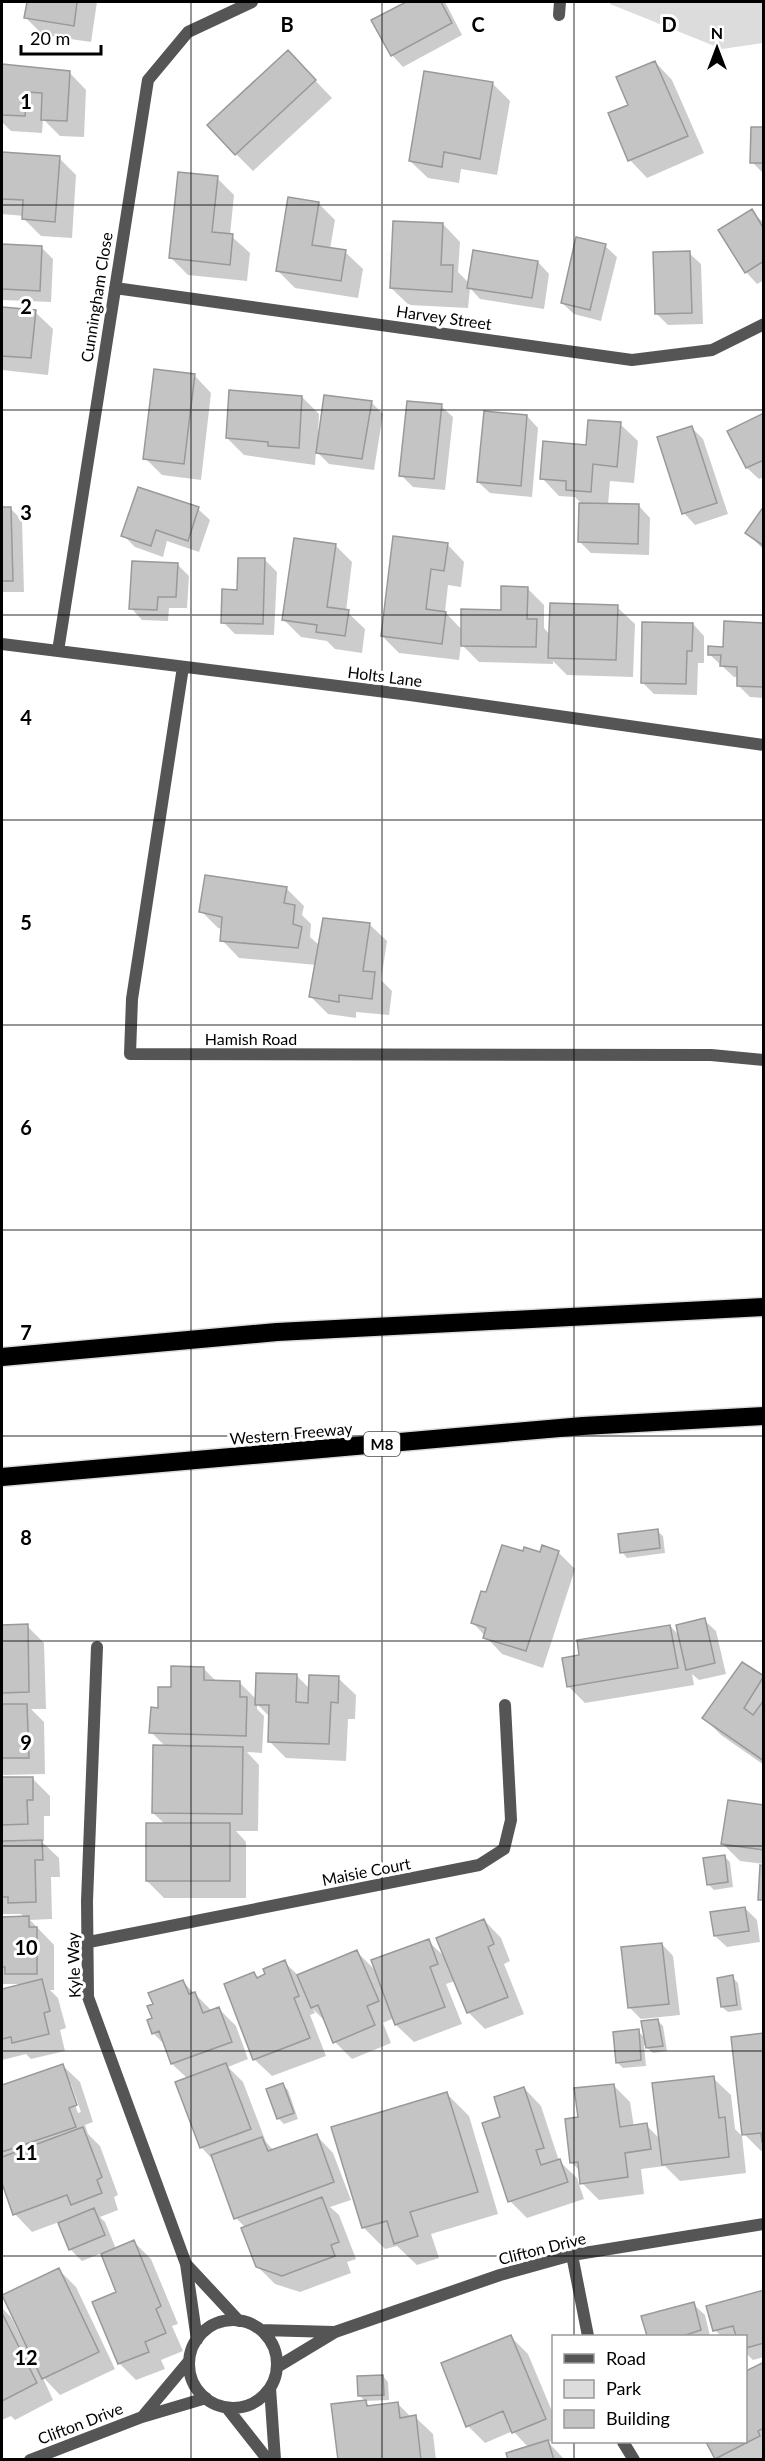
<svg xmlns="http://www.w3.org/2000/svg" width="765" height="2461" font-family="Lato,sans-serif">
<style>
.green{fill:#dcdcdc}
.shadow{fill:#0003;fill-rule:evenodd}
.building{fill:#c4c4c4;stroke:#999;stroke-width:1.5}
.lines{fill:none;stroke-linecap:round;stroke-linejoin:round}
.motorway-casing{stroke:#dbdbdb;stroke-width:21}
.minor{stroke:#555;stroke-width:12}
.motorway{stroke:#000;stroke-width:18}
.grid{fill:none;stroke:#000;stroke-width:1.5;stroke-opacity:0.55}
.labels{text-anchor:middle;dominant-baseline:central;stroke-width:6;stroke-linejoin:round;paint-order:stroke}
.shield{fill:#fff;stroke:#4c4c4c;stroke-width:1.5}
.shield-label{font-size:15px;font-weight:bold;fill:#000}
.street-label{font-size:16px;fill:#000;stroke:#fff}
.grid-label{font-size:20px;text-anchor:middle;font-weight:bold;fill:#000;stroke:#fff;stroke-width:6;stroke-linejoin:round;paint-order:stroke}
</style>
<rect width="100%" height="100%" fill="#fff"/>
<path class="green" d="M610 2H763V43L722 49 610 4Z"/>
<path class="shadow" d="M28 2H97L91 42 43 35 26 18Z
M409 2H445L462 35 403 67 392 55 374 21Z
M655 62 672 80 704 153 647 178 630 160 610 114 630 105Z
M2 65 69 72 86 90 84 137 60 136 43 119 42 133 11 131 2 122Z
M305 70 332 98 253 171 236 154Z
M493 84 510 101 497 175 461 169 459 183 428 178 410 161Z
M764 129V174L752 162Z
M2 154 59 158 76 175 72 238 41 236 24 219V216L2 214Z
M217 178 234 195 230 235 250 253 247 281 188 275 170 257Z
M318 203 335 220 330 249 345 252 363 269 358 298 295 288 278 271Z
M751 211 764 223V280L757 284 746 272Z
M443 224 460 242 458 272 469 283 538 262 549 274 544 309 480 299 470 288 468 308 409 305 391 288Z
M2 246 41 247 53 259 51 302 2 300Z
M605 246 617 257 601 321 574 314 562 303Z
M689 253 701 264 703 324 668 325 656 313Z
M2 308 35 312 53 329 48 375 2 370Z
M194 375 211 393 201 480 162 475 145 458Z
M302 397 319 414 318 433 371 402 383 414 374 470 329 464 316 451 315 465 244 455 227 438Z
M441 406 453 417 445 490 413 487 401 475Z
M764 415V477L759 479 747 468Z
M527 416 538 428 532 497 490 493 478 482Z
M620 424 638 441 634 483 610 481 608 505 639 506 650 518 649 555 591 553 579 541 581 503 575 497 559 496 542 478Z
M692 428 703 439 728 514 695 525 684 513Z
M10 508 22 520 24 592H2V509Z
M764 508V550L747 533Z
M198 509 210 520 199 552 167 541 163 557 135 547 123 535Z
M447 544 464 562 461 587 448 585 445 612 462 630 503 611 527 588 544 605V628L550 635 617 607 635 624 633 677 567 675 553 661V664L479 662 461 644 459 660 399 653 382 636Z
M335 545 352 562 346 611 365 629 362 653 335 649 327 641 301 637 284 620Z
M265 560 277 572 274 635 235 634 223 622 238 591Z
M178 565 189 576 187 608H169L168 621 142 620 131 608Z
M693 624 704 636V663H698L697 695 654 694 642 682Z
M764 625V698L750 697 738 685V677H734L709 654 725 648Z
M287 889 304 906 302 915 311 924 310 937 320 946 369 924 387 941 381 980 392 991 389 1015 356 1012V1018L328 1014 311 997 317 965 239 958 222 940 223 929 218 928 201 911Z
M657 1531 663 1536 665 1553 627 1558 622 1552Z
M558 1552 575 1569 543 1668 502 1654 473 1623 487 1594 524 1553Z
M704 1620 716 1631 726 1674 699 1680 692 1674 694 1685 585 1703 568 1686 581 1657 670 1626 680 1636Z
M2 1626H27L44 1643 46 1709H31L44 1722 45 1774 2 1775Z
M742 1664 764 1678V1765L721 1735 704 1718Z
M203 1668 217 1682 240 1683 257 1700 296 1675 310 1689 338 1678 356 1695 355 1719H348L346 1761 286 1758 269 1741 270 1717 257 1704V1709L264 1716 262 1753 247 1752 259 1765 258 1831H236L246 1842V1898H164L147 1881 165 1824 153 1813 166 1747 151 1732 159 1709 172 1689Z
M32 1778 50 1796V1816H44V1841H41L59 1858 60 1877H51L52 1919 30 1920 54 1945V1990H50L58 1998 66 2028 60 2030 65 2051 31 2059 26 2054 2 2060V1991L20 1986 17 1984H2V1918H25L21 1914H2V1779Z
M764 1806V1864L740 1861 723 1844Z
M724 1856 730 1862 733 1887 714 1890 708 1884Z
M745 1908 757 1920 760 1942 727 1947 715 1936Z
M484 1920 501 1938 510 1961 504 1964 524 2014 485 2029 468 2012 455 1981 446 1984 462 2024 414 2042 396 2025 394 2018 383 2023 391 2043 352 2059 335 2042 326 2022 313 2009 315 2013 310 2015 326 2056 272 2076 254 2059V1974L259 1978 284 1962 299 1976 357 1952 377 1972 428 1941 447 1959Z
M662 1944 673 1956 680 2015 641 2019 629 2007Z
M732 1977 738 1983 742 2010 728 2012 722 2007Z
M183 1982 212 2011 219 2009 236 2026 248 2059 228 2067 243 2082 266 2142 274 2151 316 2135 333 2153 351 2200 330 2207 339 2215 356 2259 347 2262 351 2273 300 2292 275 2284 257 2266 245 2227 236 2218 215 2162 201 2147 188 2079 172 2064 166 2046 153 2033 154 2019Z
M657 2020 663 2026 667 2051 653 2053 644 2045 646 2066 623 2068 617 2062 638 2031 645 2038Z
M764 2035V2151H761L744 2134Z
M62 2065 80 2082 93 2122 85 2125 88 2134 100 2146 118 2195 114 2197 118 2210 100 2217 105 2222 116 2249 134 2242 151 2259 178 2324 172 2326 183 2351 161 2360 165 2369 136 2380 119 2363 118 2293 102 2253 82 2261 70 2249 59 2222 32 2232 15 2214 2 2179V2086ZM68 2084H71L81 2112 78 2113Z
M713 2078 731 2095 735 2129 742 2136 746 2173 680 2181 665 2166 641 2169 644 2194 599 2200 582 2183 580 2171 572 2163 579 2118 613 2085 630 2102 634 2127 646 2125 660 2139Z
M283 2085 288 2090 298 2119 284 2124 278 2118Z
M524 2088 541 2106 559 2161 577 2178 584 2199 527 2218 510 2201 502 2118Z
M447 2094 469 2116 498 2214 431 2234 439 2258 417 2265 397 2246 385 2249 363 2227Z
M59 2270 76 2287 115 2369 60 2395 42 2376 53 2400 15 2420 11 2416 2 2420V2308L11 2317 20 2335 23 2334Z
M764 2292V2357L753 2360 746 2353V2336H721L715 2330Z
M693 2304 705 2315 710 2336H648L643 2317Z
M511 2337 528 2354 554 2416V2440L548 2442 565 2460H510L529 2448 513 2431 485 2443 468 2426Z
M764 2363V2460H718L708 2442H746V2388L749 2386 746 2372Z
M383 2376 388 2382 389 2400 365 2401 360 2396Z
M365 2402 371 2407 398 2404 412 2418 415 2417 433 2434 436 2460H340Z"/>
<path class="building" d="M27 2H77L74 26 24 18Z
M406 2H441L452 23 391 56 371 20Z
M288 50 316 80 235 155 207 125Z
M655 61 688 136 628 161 608 113 628 105 616 77Z
M2 64 70 71 67 121 41 120 42 93 27 92 25 116 2 115Z
M424 71 493 82 480 159 444 152 442 167 409 161Z
M751 127H764V163H750Z
M2 152 60 156 55 222 22 219 23 200 2 199Z
M178 172 218 176 212 232 233 234 230 265 169 258Z
M288 197 319 202 312 245 346 250 341 281 276 271Z
M752 209 764 229V261L745 273 718 230Z
M393 221 443 223 441 265H453L452 292 390 288Z
M576 237 606 244 590 310 561 303Z
M2 244 42 246 40 291 2 289Z
M473 250 538 261 532 298 467 288Z
M690 251 692 313 655 314 653 252Z
M2 307 36 310 31 358 2 356Z
M154 369 195 374 184 464 143 459Z
M229 390 302 396 299 448 268 446V442L226 438Z
M324 395 372 401 362 459 316 453Z
M407 401 442 404 434 479 399 476Z
M484 411 527 415 521 486 477 482Z
M764 413V460L746 468 727 431Z
M588 420 621 422 617 467 593 464 591 492 566 490V481L540 479 543 441 586 445Z
M692 426 717 503 682 514 657 437Z
M138 487 199 507 188 541 156 530 151 546 121 536Z
M579 503 639 504 638 544 578 542Z
M764 506V546L745 533Z
M2 507H11L13 581H2Z
M393 536 448 543 444 571 431 569 426 609 446 612 442 644 381 636Z
M294 538 336 544 327 607 349 610 345 636 316 632 317 625 282 620Z
M238 558H265L263 624 221 623 222 589 237 590Z
M132 561 178 563 176 597H158L157 610 129 609Z
M501 586 528 587 527 619H537L536 647 461 646V609L501 610Z
M550 603 618 605 616 660 548 658Z
M724 621 764 623V687L737 686V667L720 666 721 655H708V646L723 647Z
M642 622 693 623 692 651H687L686 684 641 683Z
M205 875 287 887 284 903 295 905 293 924 302 927 298 948 220 941 222 917 199 912Z
M323 918 370 923 363 971 375 972 372 999 339 995V1002L309 997Z
M658 1529 660 1548 620 1553 618 1534Z
M502 1545 523 1551 524 1547 540 1552 542 1545 559 1551 526 1651 483 1638 486 1628 471 1623 481 1591 486 1592Z
M705 1618 715 1663 686 1670 676 1625Z
M28 1624 29 1692 2 1693V1625Z
M670 1625 678 1668 567 1687 562 1658 579 1655 577 1640Z
M742 1662 764 1676 744 1708 753 1715 764 1700V1761L702 1718Z
M171 1666 204 1667V1680L240 1681V1697H247L246 1736 149 1733 151 1707 158 1708V1687H171Z
M256 1673 297 1674 296 1702 308 1703 309 1675 339 1676 338 1703 331 1702 329 1744 268 1742 269 1705H255Z
M2 1704H27L29 1758H2Z
M153 1745 243 1747 242 1814 152 1813Z
M2 1777H33V1800H27L28 1824 2 1825Z
M728 1800 764 1805V1850L721 1844Z
M146 1823H230V1881H146Z
M42 1840 43 1860H35L36 1902 8 1903V1897H2V1841Z
M725 1855 728 1882 707 1885 703 1858Z
M760 1865 764 1866V1900H758Z
M745 1907 749 1931 714 1936 710 1912Z
M29 1916V1927H37V1974H5V1967H2V1917Z
M484 1919 494 1944 488 1947 508 1997 467 2013 436 1938Z
M429 1939 438 1964 430 1967 445 2007 395 2025 371 1960Z
M662 1943 669 2004 628 2008 621 1947Z
M357 1950 379 2001 367 2006 375 2025 333 2043 318 2005 311 2008 297 1975Z
M285 1960 299 1996 294 1998 310 2038 253 2060 224 1984 254 1972 257 1978 265 1974 263 1969Z
M733 1975 737 2005 721 2007 717 1978Z
M42 1979 50 2011 44 2013 49 2034 12 2043 11 2037 2 2039V1989Z
M183 1980 189 1994 195 1992 203 2013 219 2007 232 2042 171 2064 159 2031 152 2034 147 2020 152 2018 147 2006 153 2004 148 1993Z
M658 2019 663 2046 646 2048 641 2021Z
M639 2029 641 2060 616 2063 613 2032Z
M764 2033V2142H762L761 2133 742 2135 731 2037Z
M226 2063 251 2129 200 2148 175 2082Z
M63 2064 77 2105 69 2108 76 2127 2 2152V2085Z
M714 2076 719 2118 725 2117 729 2157 662 2165 652 2083Z
M283 2083 294 2113 277 2119 266 2089Z
M614 2084 620 2127 647 2123 651 2149 625 2153 628 2177 580 2184 578 2162 570 2163 565 2119 578 2117 574 2088Z
M524 2087 544 2148 536 2150 541 2165 560 2159 568 2182 508 2202 482 2123 500 2117 494 2097Z
M447 2092 478 2192 410 2212 418 2236 394 2244 387 2221 362 2228 331 2127Z
M83 2127 102 2177 97 2180 102 2193 71 2205 67 2195 13 2215 2 2183V2157Z
M317 2134 334 2182 234 2219 211 2155 262 2137 268 2151Z
M322 2197 339 2242 331 2245 335 2256 282 2276 256 2267 241 2228Z
M94 2208 105 2235 69 2250 58 2223Z
M134 2240 161 2306 156 2309 166 2333 145 2342 149 2352 118 2364 92 2302 116 2292 101 2254Z
M59 2268 99 2352 42 2379 2 2295Z
M764 2290V2343L746 2348V2336H736L733 2326 713 2331 706 2306Z
M694 2302 701 2330 683 2336H647L641 2316Z
M2 2313 37 2383 2 2401Z
M511 2335 546 2419 512 2433 503 2411 466 2427 441 2363Z
M764 2362V2428L758 2431 760 2436 715 2459 706 2442H746V2371Z
M383 2375 384 2395 358 2396 357 2376Z
M366 2400 367 2406 398 2402 400 2418 416 2415 421 2460H338L331 2404Z
M548 2440 554 2460H508L506 2453Z"/>
<g class="lines">
<defs>
<path id="motorway" d="M2 1357 277 1332 764 1307
M2 1477 583 1426 764 1416"/>
</defs>
<use href="#motorway" class="motorway-casing"/>
<path class="minor" d="M559 15 560 2
M115 288 632 360 712 350 764 324
M2 644 410 695 764 745
M58 651 148 80 188 32 252 2
M183 667 132 999 130 1054 711 1055 764 1060
M97 1647 87 1901 88 1997 186 2264 197 2340
M89 1942 479 1865 504 1849 511 1820 505 1705
M572 2255 588 2336
M186 2264 239 2321
M189 2364a44 44 0 1 1 88 0a44 44 0 1 1-88 0Z
M261 2330 334 2332
M277 2367 335 2332 500 2275 572 2255 764 2224
M270 2388 275 2460
M227 2408 268 2460
M143 2416 189 2361
M623 2442 634 2460
M30 2460 142 2417 206 2398"/>
<use href="#motorway" class="motorway"/>
</g>
<path class="grid" d="M191 2V2460M382 2V2460M574 2V2336M2 205H764M2 410H764M2 615H764M2 820H764M2 1025H764M2 1230H764M2 1436H764M2 1641H764M2 1846H764M2 2051H764M2 2256H764M574 2442V2460"/>
<g class="labels">
<rect class="shield" x="364" y="1432" width="36" height="24" rx="4.5"/>
<g class="shield-label">
<text x="382" y="1444">M8</text>
</g>
<g class="street-label">
<text transform="translate(96 297) rotate(-81)">Cunningham Close</text>
<text transform="translate(444 317) rotate(8)">Harvey Street</text>
<text transform="translate(385 676) rotate(7)">Holts Lane</text>
<text x="251" y="1038">Hamish Road</text>
<text transform="translate(291 1433) rotate(-5)">Western Freeway</text>
<text transform="translate(366 1871) rotate(-11)">Maisie Court</text>
<text transform="translate(73 1965) rotate(-92)">Kyle Way</text>
<text transform="translate(542 2248) rotate(-14)">Clifton Drive</text>
<text transform="translate(80 2423) rotate(-21)">Clifton Drive</text>
</g>
</g>
<g class="grid-label">
<text x="287" y="32">B</text>
<text x="478" y="32">C</text>
<text x="669" y="32">D</text>
<text x="26" y="109">1</text>
<text x="26" y="314">2</text>
<text x="26" y="520">3</text>
<text x="26" y="725">4</text>
<text x="26" y="930">5</text>
<text x="26" y="1135">6</text>
<text x="26" y="1340">7</text>
<text x="26" y="1545">8</text>
<text x="26" y="1750">9</text>
<text x="26" y="1955">10</text>
<text x="26" y="2160">11</text>
<text x="26" y="2365">12</text>
</g>
<rect width="765" height="2461" fill="none" stroke="#000000" stroke-width="6"/>
<rect x="552" y="2335" width="195" height="108" fill="#ffffff" stroke="#999999" stroke-width="1.5"/>
<rect x="564" y="2354" width="30" height="9" fill="#555555" stroke="#999999" stroke-width="1.5"/>
<text x="606" y="2365" font-size="18" fill="#000000">Road</text>
<rect x="564" y="2380" width="30" height="18" fill="#dcdcdc" stroke="#999999" stroke-width="1.5"/>
<text x="606" y="2395" font-size="18" fill="#000000">Park</text>
<rect x="564" y="2410" width="30" height="18" fill="#c4c4c4" stroke="#999999" stroke-width="1.5"/>
<text x="606" y="2425" font-size="18" fill="#000000">Building</text>
<g transform="translate(717 48)" stroke="#ffffff" stroke-width="4.5" paint-order="stroke">
<path d="M0-4.5L10 22L0 15L-10 22Z" fill="#000000"/>
<text y="-9" font-size="16" font-weight="bold" text-anchor="middle" fill="#000000">N</text>
</g>
<path d="M21 45v9h80v-9" fill="none" stroke="#000000" stroke-width="3"/>
<text x="30" y="45" font-size="18" fill="#000000" stroke="#ffffff" stroke-width="4.5" paint-order="stroke">20 m</text>
</svg>
